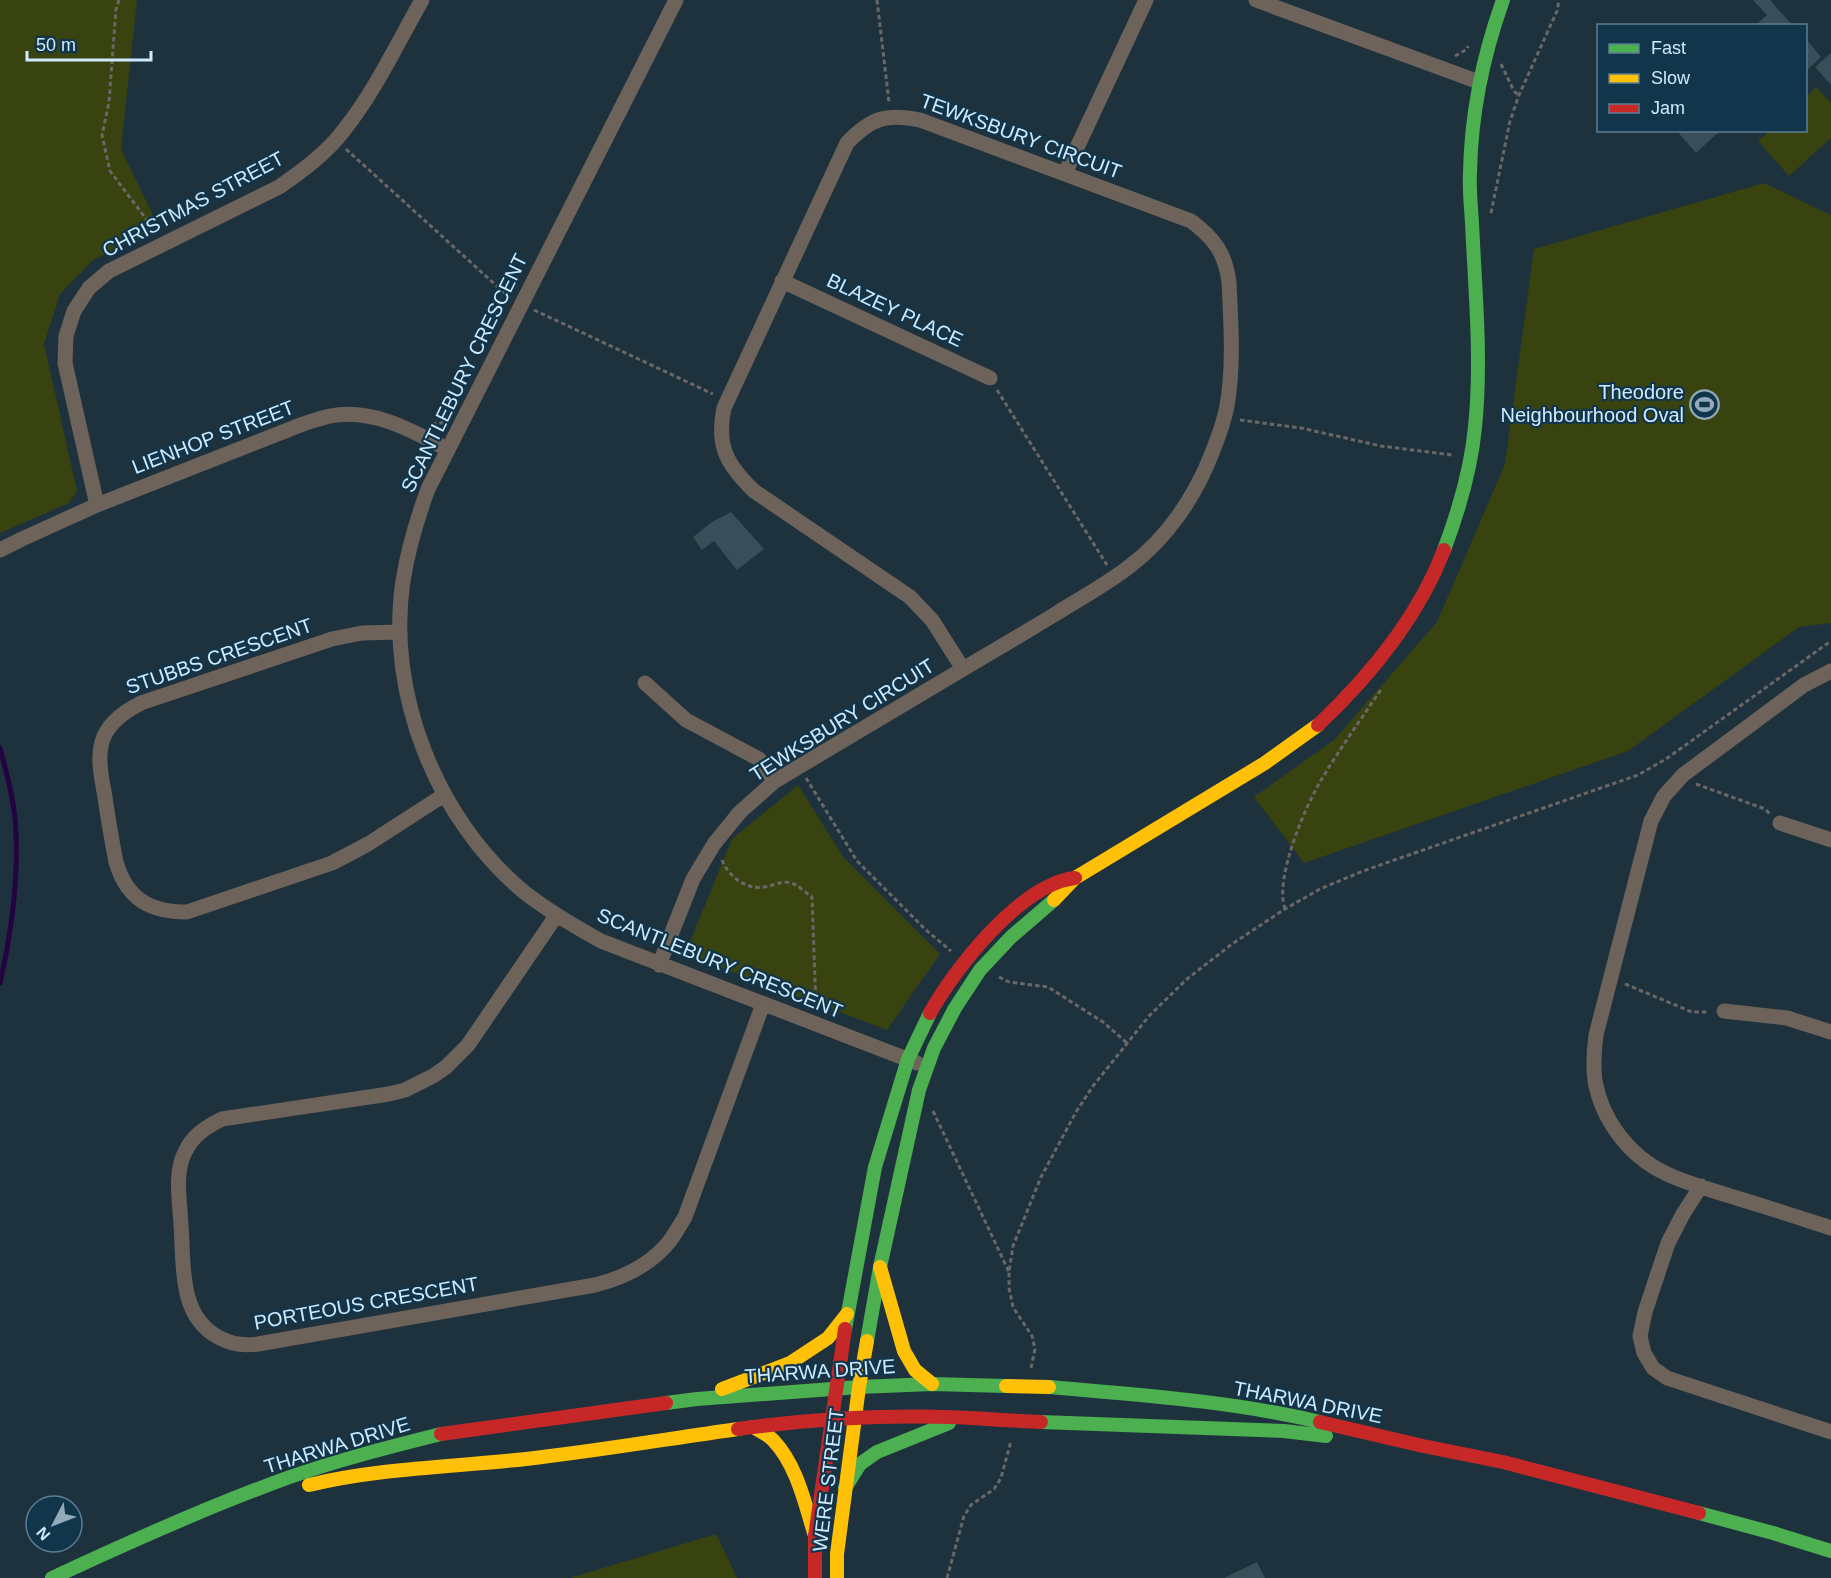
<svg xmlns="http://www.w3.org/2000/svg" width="1831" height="1578" font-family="Arial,sans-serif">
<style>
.green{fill:#384310}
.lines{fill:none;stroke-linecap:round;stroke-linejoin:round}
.stream{stroke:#220443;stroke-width:5}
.building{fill:#384e58}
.path{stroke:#6a6866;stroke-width:3;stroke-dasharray:4.5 3;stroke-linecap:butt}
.street{stroke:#6e635a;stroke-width:15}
.fast{stroke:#4caf50;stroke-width:14}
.slow{stroke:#ffc107;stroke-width:14}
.jam{stroke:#c62828;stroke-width:14}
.slow-bridge{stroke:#ffc107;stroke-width:14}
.jam-bridge{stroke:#c62828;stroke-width:14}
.labels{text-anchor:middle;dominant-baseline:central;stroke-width:4.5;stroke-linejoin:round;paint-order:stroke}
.street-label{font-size:20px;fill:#d0eafd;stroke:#11354b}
.poi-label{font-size:20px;fill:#d0eafd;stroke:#11354b;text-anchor:end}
</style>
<rect width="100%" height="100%" fill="#1e323e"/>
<path class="green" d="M0 0H137L121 149 159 228 93 260 60 294 44 344 77 491 69 503 0 533Z
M1816 87 1831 103V138L1789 176 1758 141 1770 131 1806 130V97Z
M1764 183 1831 215V623L1799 627 1628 751 1304 863 1254 797 1334 740 1437 622 1505 464 1534 249Z
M798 785 844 858 940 954 887 1030 685 954 732 839Z
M716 1534 737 1578H570Z"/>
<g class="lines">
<path class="stream" d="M0 748C7 774 16 808 16 835 18 885 11 935 0 983"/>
</g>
<path class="building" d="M1753 0H1770L1793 26H1755L1767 15Z
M1806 39 1821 57 1806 71Z
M1831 53V85L1815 67Z
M1676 130H1721L1696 153Z
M731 512 764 549 737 570 714 541 702 550 693 537 712 522Z
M1257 1562 1265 1578H1224Z"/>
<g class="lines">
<path class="path" d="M119 0 116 9 109 102 102 135 110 171 156 232
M877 0 889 102
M1455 56 1467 49 1468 46
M1501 64 1514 91 1518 95
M346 149 510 298
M1491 213 1510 121 1519 95 1557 11 1559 0
M534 310 713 394
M997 390 1107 565
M1240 420 1301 428 1381 446 1452 455
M432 424 441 423 445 420
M806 778 857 861 926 930 951 951
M1696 784 1765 809 1770 814
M722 860C728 876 746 890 764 887 773 886 782 880 792 883 799 886 806 893 812 897L816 1008
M1285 909C1274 878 1306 804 1323 777 1341 747 1362 718 1382 688
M999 977 1009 982 1048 987 1103 1022 1127 1043
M1625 984 1692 1012H1708
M933 1111 1009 1272
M1031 1368 1035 1349 1032 1336 1013 1307 1009 1288V1272L1013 1246 1041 1177 1076 1112 1093 1086 1149 1016 1187 979 1232 944 1285 909 1320 889 1363 871 1638 775 1666 759 1831 641
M947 1578 964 1516 971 1505 994 1489 1001 1478 1011 1441"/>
<path class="street" d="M676 0 428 489C417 519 408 549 403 581 386 693 437 820 524 892 548 911 574 926 601 941L917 1063
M1256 0 1479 82
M1065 173 1146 0
M782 281 990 378
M97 505 65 363 66 336 74 311 89 288 109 271 279 187C302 171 327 153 344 130 375 91 397 44 422 0
M0 550 22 539 97 505 303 424C312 421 321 418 330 416 372 408 411 430 447 449
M400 632 362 633 332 639 141 703C94 727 96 751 105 797 108 819 112 841 116 862 127 900 151 912 187 912L332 863 368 844 444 795
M1831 671 1804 685 1683 775 1664 796 1651 821 1596 1035C1594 1050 1593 1066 1595 1081 1602 1120 1629 1156 1665 1173 1685 1183 1709 1189 1730 1196 1764 1206 1797 1217 1831 1228
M645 683 686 720 759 759 775 781
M1780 823 1831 840
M556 916 468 1045 446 1067 433 1076 405 1090 389 1094 222 1119C206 1127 193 1135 185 1152 174 1173 180 1202 181 1225 184 1264 178 1315 218 1337 230 1344 244 1346 258 1344L595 1285C623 1278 651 1264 669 1242 675 1234 680 1225 685 1217L763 1004
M659 965 693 879 714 844 740 812 775 781 963 669 932 620 910 597 754 491C727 465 716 446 724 408L847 143C871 118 886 113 920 120L1191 221C1214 238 1226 254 1229 283 1231 324 1234 365 1227 406 1224 422 1218 438 1212 453 1195 497 1167 538 1130 566 1107 584 1081 598 1057 613 1026 632 994 651 963 669
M1724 1011 1787 1018 1831 1032
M1701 1186 1683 1214 1668 1243 1645 1312 1640 1336 1644 1353 1653 1368 1667 1378 1831 1432"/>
<path class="fast" d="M1444 550C1459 510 1471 470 1475 427 1482 360 1475 290 1472 223 1471 206 1469 190 1470 173 1471 114 1483 56 1503 0
M845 1329 875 1167 908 1059 930 1013
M867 1341 880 1267 919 1090 934 1048 955 1008 980 970 1011 937 1054 900
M1049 1387C1139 1395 1232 1401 1320 1422
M666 1403 697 1399 859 1387 932 1384 1006 1386
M1041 1422 1284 1431 1326 1436
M845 1488 860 1464 877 1452 949 1423
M1699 1513 1773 1533 1831 1551
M52 1578C129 1542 207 1507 287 1478 338 1460 389 1447 441 1434"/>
<path class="slow" d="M1054 900 1075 878 1265 763 1318 725
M880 1267 904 1351 915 1370 932 1384
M722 1389 790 1363 828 1338 847 1314
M753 1427C760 1431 767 1434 773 1440 797 1465 805 1504 815 1536
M309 1485C380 1468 453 1467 526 1459 597 1451 667 1439 738 1429
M837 1578V1554L859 1387 867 1341"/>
<path class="jam" d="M1318 725C1371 675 1418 618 1444 550
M930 1013C955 968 1021 884 1075 878
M1320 1422 1423 1446 1503 1462 1699 1513
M738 1429C825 1417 915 1413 1002 1420
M441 1434 666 1403
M815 1578V1536L845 1329"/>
<path class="slow-bridge" d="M1006 1386 1049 1387"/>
<path class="jam-bridge" d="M1002 1420 1041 1422"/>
</g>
<defs>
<symbol id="stadium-ring" viewBox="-11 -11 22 22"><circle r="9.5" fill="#11354b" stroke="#92aaba" stroke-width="1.5"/><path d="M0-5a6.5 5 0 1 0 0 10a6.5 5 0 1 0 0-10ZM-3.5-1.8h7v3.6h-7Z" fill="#92aaba"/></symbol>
</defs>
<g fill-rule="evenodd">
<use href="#stadium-ring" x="1688" y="388" width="33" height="33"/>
</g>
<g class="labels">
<g class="street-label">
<text transform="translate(1021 136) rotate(20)">TEWKSBURY CIRCUIT</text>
<text transform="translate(193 204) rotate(-28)">CHRISTMAS STREET</text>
<text transform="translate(895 310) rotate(25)">BLAZEY PLACE</text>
<text transform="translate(464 373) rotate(-64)">SCANTLEBURY CRESCENT</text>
<text transform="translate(213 437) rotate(-21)">LIENHOP STREET</text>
<text transform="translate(219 656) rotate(-19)">STUBBS CRESCENT</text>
<text transform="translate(842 720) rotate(-32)">TEWKSBURY CIRCUIT</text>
<text transform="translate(720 963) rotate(22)">SCANTLEBURY CRESCENT</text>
<text transform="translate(366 1303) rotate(-10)">PORTEOUS CRESCENT</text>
<text transform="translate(820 1371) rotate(-4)">THARWA DRIVE</text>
<text transform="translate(1308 1402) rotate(11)">THARWA DRIVE</text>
<text transform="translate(337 1445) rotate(-17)">THARWA DRIVE</text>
<text transform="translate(828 1480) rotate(-83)">WERE STREET</text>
</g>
<g class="poi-label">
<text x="1684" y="392">Theodore<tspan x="1684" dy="23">Neighbourhood Oval</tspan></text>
</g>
</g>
<rect x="1597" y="24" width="210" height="108" fill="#11354b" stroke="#5d7d92" stroke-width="1.5"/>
<rect x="1609" y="44" width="30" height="9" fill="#4caf50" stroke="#5d7d92" stroke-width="1.5"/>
<text x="1651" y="54" font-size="18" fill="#d0eafd">Fast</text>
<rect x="1609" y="74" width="30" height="9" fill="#ffc107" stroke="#5d7d92" stroke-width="1.5"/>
<text x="1651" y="84" font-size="18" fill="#d0eafd">Slow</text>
<rect x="1609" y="104" width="30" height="9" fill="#c62828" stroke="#5d7d92" stroke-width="1.5"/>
<text x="1651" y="114" font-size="18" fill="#d0eafd">Jam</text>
<g transform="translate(54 1524) rotate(228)"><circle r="28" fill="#11354b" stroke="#5d7d92" stroke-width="1.5"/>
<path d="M0-4.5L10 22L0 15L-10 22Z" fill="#92aaba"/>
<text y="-9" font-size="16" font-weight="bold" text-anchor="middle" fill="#d0eafd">N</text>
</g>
<path d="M27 51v9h124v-9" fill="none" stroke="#d0eafd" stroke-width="3"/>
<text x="36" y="51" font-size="18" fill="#d0eafd" stroke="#11354b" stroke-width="4.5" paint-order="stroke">50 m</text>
</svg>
